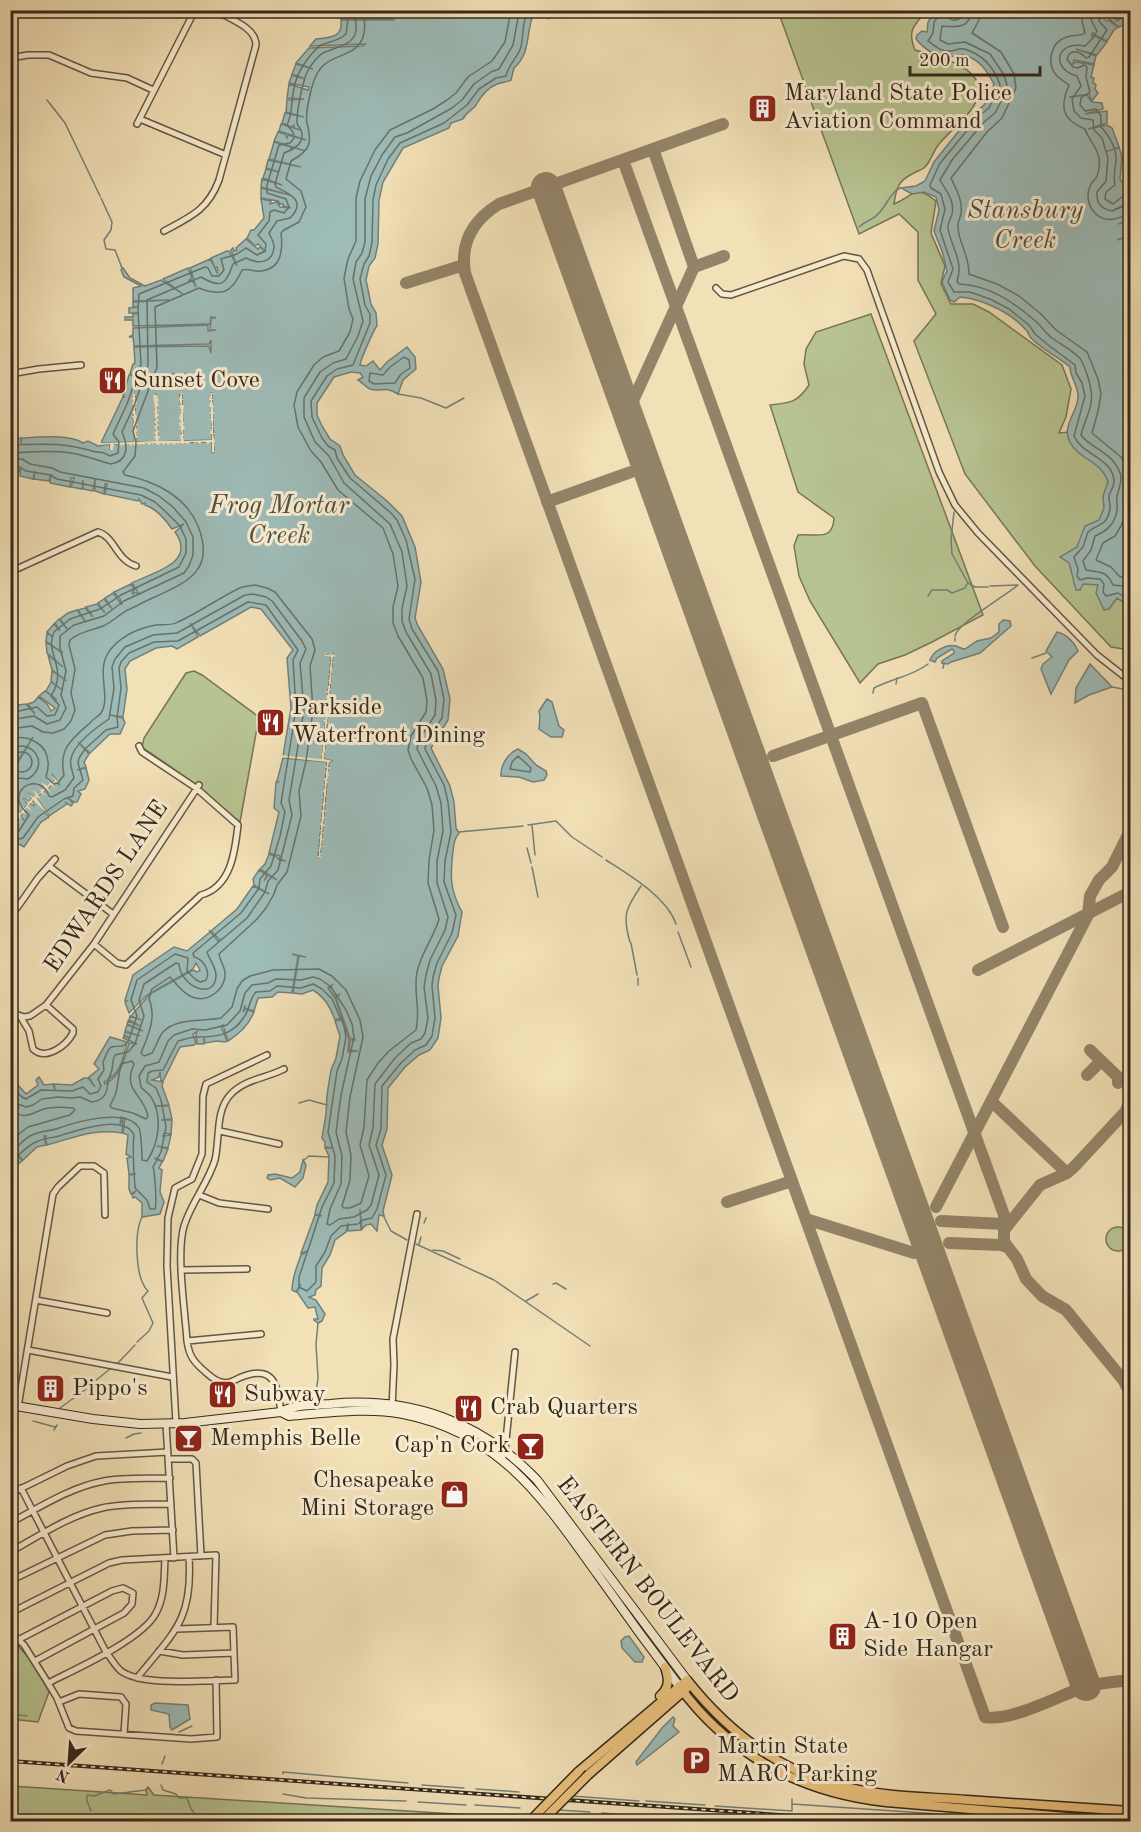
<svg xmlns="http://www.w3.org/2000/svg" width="1141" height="1832" font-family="'Old Standard TT',serif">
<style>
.green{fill:#b7c391;stroke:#767656;stroke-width:1.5}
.water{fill:#9dbbb7;stroke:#738079;stroke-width:1.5}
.pier{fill:#f2e0b7}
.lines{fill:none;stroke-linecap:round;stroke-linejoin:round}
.shore{stroke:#687269;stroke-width:1.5}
.stream{stroke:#738079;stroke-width:1.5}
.taxiway{stroke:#938469;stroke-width:12}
.runway{stroke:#938469;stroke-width:30}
.minor-casing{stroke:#645642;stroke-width:8}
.secondary-casing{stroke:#34281b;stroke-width:10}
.primary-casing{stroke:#34281b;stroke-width:11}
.minor{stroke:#f7ebd0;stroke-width:5}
.secondary{stroke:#f7ebd0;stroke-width:8}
.primary{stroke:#e9c07c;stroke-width:8}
.rail-casing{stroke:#34281b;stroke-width:4}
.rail{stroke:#f7ebd0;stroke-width:1.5;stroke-dasharray:4.5;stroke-linecap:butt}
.primary-bridge-casing{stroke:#34281b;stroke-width:11;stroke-linecap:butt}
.primary-bridge{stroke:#e9c07c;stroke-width:8}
.labels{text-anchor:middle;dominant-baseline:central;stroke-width:6;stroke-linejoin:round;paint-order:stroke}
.poi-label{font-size:24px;fill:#34281b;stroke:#f7ebd0;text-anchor:start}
.street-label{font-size:24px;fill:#34281b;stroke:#f7ebd0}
.water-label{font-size:26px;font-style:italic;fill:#4e4d42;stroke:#f7ebd0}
</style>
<rect width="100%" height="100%" fill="#f2e0b7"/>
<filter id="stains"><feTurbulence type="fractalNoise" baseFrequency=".00333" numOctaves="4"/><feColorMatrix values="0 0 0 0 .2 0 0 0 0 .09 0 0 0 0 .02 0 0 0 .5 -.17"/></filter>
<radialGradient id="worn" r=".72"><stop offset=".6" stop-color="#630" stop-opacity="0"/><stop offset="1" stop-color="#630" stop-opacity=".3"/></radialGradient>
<path class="green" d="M778 11H926C914 26 907 30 915 50 942 58 1000 70 971 110 961 123 949 132 939 144 933 151 931 162 924 168 921 170 915 172 912 174 898 181 896 189 894 204 915 195 914 184 936 201L931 233 945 266 941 284 951 304H973L989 312 1062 365 1071 389 1066 417 1059 433 1070 432 1101 465 1110 479 1102 584 1130 599V650L1111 647 1035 566 965 474 914 341 936 314 918 280V232L899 214 859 234Z
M871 314 983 615 932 642 905 655 878 664 860 683 810 601 799 576 794 546 798 535C816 533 833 542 834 518L798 492 770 405C790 403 797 403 809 385L804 364 806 349 816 332Z
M194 671 202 675 259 717 240 822 188 779 142 747 144 738 186 673Z
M1106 1239a12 12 0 1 1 24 0a12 12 0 1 1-24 0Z
M14 1641 34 1664 49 1692 38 1722 11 1719 10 1643Z
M11 1786 147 1795 146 1790 148 1787 154 1795 501 1817 497 1822 11 1821Z"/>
<path class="water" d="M960 10H1125L1130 13C1130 20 1125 24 1119 27L1107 17 1104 19 1107 21 1108 20 1118 27 1114 30 1107 41 1093 34V32L1091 37 1093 35 1107 42 1097 55 1076 49 1096 56 1094 64 1074 60 1073 64 1076 62 1094 65 1091 77 1094 78 1093 82 1096 85 1095 89 1098 93 1092 101 1089 94 1069 97 1087 95 1092 102 1102 103 1103 109 1085 114 1107 111V123L1088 129 1107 125 1112 128 1119 147 1105 152 1119 147 1122 157 1120 179 1130 195V204L1115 209 1130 205V220L1118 224 1130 221V235L1117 240 1130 236V245L1126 246H1130V258L1128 260 1124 255 1130 267 1128 262H1130V277L1129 278H1130V297L1127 298H1130V606L1128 608 1125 603 1117 598 1109 609 1104 610 1096 593 1098 585 1083 584 1080 590H1076C1073 580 1072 572 1069 563L1060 557 1077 547 1085 526 1099 520 1104 508 1103 496 1108 482C1101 460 1079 460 1070 442 1061 428 1077 412 1078 398 1079 386 1070 378 1070 367 1058 357 1043 350 1032 339 1029 337 1029 334 1027 331 1012 313 983 299 960 297L954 302 950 300 942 282 947 271 942 251 934 231 939 210 936 197 924 192 912 194 901 188 916 186 925 181 934 162 970 117 984 105 993 87 994 84C987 71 979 58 963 55 958 54 954 57 949 57 937 58 923 48 916 39L917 35 922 31 927 32 928 22 933 14 949 11 954 14Z
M337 11H546L548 18 541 12 532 18C526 37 530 54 514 68L511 80C506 83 502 82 497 84 487 88 481 96 476 105 472 111 466 112 463 119L451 123 449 128 403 148 383 182 379 200 378 244 375 258 369 266 366 280 371 304 376 313 377 326C374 329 360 361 360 365L366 366 373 361 380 370 387 362 407 347 415 357 416 369 403 380 398 394C384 385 382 393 370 389 365 387 363 383 358 380L363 377 360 373 351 372 334 377 317 403V415L322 426 330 439 340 446 343 455 355 475 387 501 402 516 415 547 421 582 415 618 418 626 443 669 450 699 448 720 431 748 450 786 454 802 456 828 459 833C454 839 454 844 453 851 450 877 450 890 462 912L458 936 442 966 439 978 438 986 441 1018 438 1038 430 1050 419 1055 405 1067 388 1088 387 1129 382 1145 392 1175 383 1211 384 1216 379 1215 377 1231 371 1224 366 1225 362 1229 360 1209 361 1230 348 1231V1223L346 1232 335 1240 330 1255 322 1268 321 1286 316 1290 315 1295 309 1297 316 1300 325 1314 322 1321 318 1323 314 1320V1319H318L315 1307 308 1308 297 1292 301 1284 296 1292 292 1290C292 1277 297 1267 301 1255L308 1251 301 1253 315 1215 322 1216 315 1214 317 1205 328 1182 329 1156 325 1148H333L325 1147V1142L322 1138 326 1114 327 1095 331 1070 336 1058 340 1036 335 1021 342 1019 349 1039 348 1052 358 1051 349 1050 350 1040H356L350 1038 336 998 340 994 335 997 329 989 333 984 328 988 335 998 342 1018 335 1020C331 1008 325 997 313 990L302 994 293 993 299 956 306 957 292 954 298 956 292 993 278 992 272 997 258 998 254 1011 245 1008V1005L243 1012 245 1009 254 1012C249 1025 239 1034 228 1041L223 1025 221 1026 227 1041 225 1042 217 1041 205 1043 204 1037V1044H197L196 1033 198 1031 193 1034 196 1043 194 1045 180 1047 163 1081H161L160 1072 159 1077 152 1080 163 1082 162 1086 169 1105 155 1106H169L172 1119 161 1120H172L171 1134 164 1133 163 1136 171 1135 168 1148 157 1146 168 1149 163 1161 154 1158 162 1162 159 1168 162 1170 160 1192 164 1202 160 1214 142 1217V1203L135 1197 133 1198 132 1195 136 1191 131 1194 129 1189V1175L136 1174H129L127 1158 131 1157 126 1154 128 1135 123 1133 125 1118 121 1117 120 1124 123 1119 122 1133C94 1128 73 1138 47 1145L45 1137 47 1136H44L46 1145 37 1147 23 1160 19 1156 22 1161 11 1169 13 1172 11 1175V1101L17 1109 19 1108 11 1098 10 1076 26 1094 38 1085 36 1080 39 1077 44 1085 53 1084 55 1090 54 1084 72 1085 84 1078H88L95 1087 89 1077 99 1069 94 1064 110 1037 127 1042C123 1059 121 1074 104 1082L105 1084C122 1075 124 1060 129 1043L137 1044 123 1038 124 1036 130 1038 124 1035 125 1032 140 1036 125 1031 127 1025 143 1031 127 1024 128 1021 140 1026 129 1020 130 1016 141 1020 131 1016 150 994 193 970 197 972 200 970 196 963 193 969 147 995 129 1013 125 1002 127 1001 125 1000 133 975 174 947 187 951 210 932 209 930 218 941 220 940 211 931 237 909 253 886 269 894 254 885 253 879 259 870 267 875 264 881 268 875 277 880 260 869 265 864 269 854 277 857 279 860 286 861 279 859 280 856 269 853 279 812 274 808 276 782H279L277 781 283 758 327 762 318 857H320L329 762 333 761 324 759 333 653 331 656 325 655 331 657 322 760 283 756 291 708 287 658 293 650 261 609 251 607 200 636 190 623 198 637 177 649 172 646 156 648 130 661 125 669 127 689 123 717 110 715 123 718 125 723 120 734H110L90 753 78 742 89 754 84 762 86 767 77 770 86 768 89 780 85 789 78 791 81 794 77 802H74L68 798 73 803 71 806 65 802 67 804 49 816 36 797 56 782 60 785 52 774 55 781 34 797 28 793 32 798 29 802 23 798 28 804 20 813 13 810 19 815 14 819 11 824 10 776 33 737 19 759 11 754V706L26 704 35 714 28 704 34 702 38 697 47 704 51 711 55 708 39 696 45 691 57 700 46 691 51 682 62 690 51 681 52 671 67 681 52 670 48 655 63 667 47 653 46 642 63 653 46 641 47 633 52 636 47 632 54 624 60 631 55 623 59 619 68 630 60 619 68 613 77 610 85 621 78 610 85 608 93 617 86 607 97 604 105 613 98 603 104 599 112 609 105 598 113 593 122 605 120 599 114 592 131 584 135 590 132 592 133 594 134 592 139 594 132 583C150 573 198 564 175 532L184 524 172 529C165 519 157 509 145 505V503L142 504 139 499 138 501 105 494 107 484H105L104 494 95 491V479L93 491 83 489V480L82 489 71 487 74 478H71L70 487 50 483 51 474 49 481 34 479 35 471 33 479 20 476 21 467 17 475 11 472V440L21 438V443L22 438C39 437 69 434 83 443L88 441 98 446 110 444V450L113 444 212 442V452H214L212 393H211L212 440 183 441 182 394H180L182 441 158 442 156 395 155 396 156 442H136L135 395H133L134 442 101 443 123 397H125L123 396 129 375 191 374H130L133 364 135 363 134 347 209 346 211 353V340L209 344 134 346 133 337H129L133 335V328L208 325V331L216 330H210L211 318H216L211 317 210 324 133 326V320H125V317H133V314L138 313H129V308L138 307H133V302L169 300 133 301V288L141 286 124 277 121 270 123 268 130 278 145 286 161 280 183 294 163 279 188 268 192 278 188 281 192 280 196 287 190 268 210 259 218 274 216 271 218 270 217 267 215 268 211 258 227 251H229L237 266 231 250 233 248 234 251 237 250 236 248 246 239 258 249 260 247 266 252 258 244 255 246 247 238 251 230H254L264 218 261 199 271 201 270 204 277 202 280 207 291 208 283 206V204H280L278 201 261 198V188L290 195 261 187 262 179 282 185 263 178 266 169 279 172 266 168 268 160 301 167 269 159 274 142 291 147V151L292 147 305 151 274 141 278 132 285 134 287 138 288 135 306 140 279 131 281 124 300 130 294 128V125L292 127 282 123 285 113 304 117 286 112 287 100 304 99 287 98 289 84 308 90 309 87 289 83 292 75 305 79 292 74 296 64 313 69 296 63 309 48 363 46 365 44 310 46 316 39C331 37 343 38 341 20H394V14L392 19H341Z
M1003 620 1010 621 1011 626 980 653 951 662 948 664 942 663V661L954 653V651L952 649 937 658 935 662 930 660C933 651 946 644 956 646 959 647 962 649 965 649L977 641 991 638 999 632V624Z
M1057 632C1065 633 1075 643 1078 651L1069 660 1051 694 1041 669 1043 664 1052 657 1046 651Z
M1090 664 1112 687 1089 695 1075 703 1076 688Z
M547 699 552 702 559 726 564 730 562 737H551L539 729 540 717 539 711Z
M518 749 526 754 536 765 546 771 547 775 544 780 533 782 519 777 501 776C500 766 508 753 518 749Z
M35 800 49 817 41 822 24 847 19 844 15 849 11 845V828L15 831 11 826 15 823 19 826 16 821 19 818 24 820 20 816 23 813 27 816 24 811 30 803 35 806 32 801Z
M303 1160 306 1165 303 1178 295 1187 280 1178 270 1180 267 1178 268 1175 275 1174 292 1178 300 1172Z
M625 1637 629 1636 644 1657 642 1662H635L622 1648 621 1641Z
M155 1703 188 1705 190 1719 172 1730 170 1727 169 1714 151 1710V1705Z
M673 1717 675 1719 673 1726 679 1732 637 1765 636 1762 662 1728Z"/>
<path class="pier" d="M179 393H184L182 394V399L184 400H182V405H184L183 411H185L183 412V422L185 423 183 424 185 429 183 430V434L185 435 183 436 184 441 212 440V434H210L212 427 210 426H212L211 420H210L211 419V414L209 413 211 412V407H209L211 400H209L211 394 209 393H214L212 394V399H214L212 400 213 406H215L213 407V412L215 413 213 414V419L215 420H213V426L215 427H213V433H215L213 434 214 439 215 440 214 445 216 446H214V451L216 452H212V442L207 444 206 442H201V444L196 442 195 444 194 442H190L189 444 184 443 183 444 179 443 178 445 177 443 173 445 172 443 167 445V443L162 445V443L158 445 154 443 153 445 152 443 149 445 145 443V445L141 444V445L137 444 136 446 132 444V446L128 444V446L127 444 118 446V444H114L113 450H110V444L97 445 101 437V443L134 442 133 433 134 430 132 429H134L133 425 134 421 132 420H134L132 416H134L132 412 134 408 132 407H134L132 404 133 400 132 399 133 395 132 394H137L135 395V398L137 399H135L137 403 135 407 137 408H135V411L137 412 135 413 137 416 136 420H138L136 421 138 425H136V429H138L136 433 138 434H136L138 438H136V442L156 441 154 436H156L154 432 156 431 154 427 156 425 154 421 156 420 154 416 155 415 154 411 155 410 153 395H158L157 396 159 401H157L159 406H157V410H159L157 412 159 416 157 417 159 421 157 422 159 426 157 427 158 431 160 432H158V436H160L158 441H181L180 435 182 434 181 430 179 429 181 428 179 423 181 422 179 418 181 412H179L181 411 179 405H181L179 399 181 394Z
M325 652 326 655H331V653L336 656 333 657 332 662 335 663H332V669L334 670H332L331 676 334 677H331V683H333L330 684V689H333L330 690 329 695H332L329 696V701L331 703H329L328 708 331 709H328V715L330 716H328L327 722 330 723H327L326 729H329L326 730V735L329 736 326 737 325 742 328 744H325V750H328L325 751 324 756H327L324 757V759L333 761 329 762 328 767 331 768 328 769 329 775 327 781 329 782 327 783 326 789H329L326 790V796H328L325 797V803L328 804H325L324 810 327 811 324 812V817L326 818H324L323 824 326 826H323L322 832H325L322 833V839H325L322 840 321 846H324L321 847 320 853 323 854H321L320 856 323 858 316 857 319 856V851L317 850H319L320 844H318L320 843V838L318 837H320L321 831H318L321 830V825L319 824 321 823 322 818 320 817H322V812L320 811 323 810V805L321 804H323L324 798 321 797H324V792L322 791 324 790 325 785 323 784H325V780L323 779 326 778V773H324L326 772 327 768 324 767 327 766V762L280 757V755L322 759V755L320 754H322L323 749 321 748H323V744L321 743H323L324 738 322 737H324V733L322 732 324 731 325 727H323L325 726V722L323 720H325L326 716 324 715H326V710L324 709H327V704L325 703H327V698H325L328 697V693L325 692 328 691V687L326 686H329V681L327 680H329L330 675H327L330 674V669H328L330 668 331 663 328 662H331V657L325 656Z
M51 774 60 784 56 782 53 785 55 789 51 785 48 788 50 792 46 789 43 792 45 796 41 793 38 795 41 799 36 797 49 816 33 800 32 802 35 806 31 803 28 806 32 811 27 808 24 811 27 816 22 813 20 816 23 821 19 818 16 821 19 826 15 823 11 826 15 831 11 828 14 821 11 815 15 819 18 814 13 809 20 813 23 809 18 804 25 808 28 803 22 798 29 802 32 798 27 793 34 797 36 794 32 789 38 794 41 791 37 785 41 790 45 788 41 782 47 786 50 783 47 778 51 783 55 781Z"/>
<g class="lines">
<path class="shore" d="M964 10 962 17C954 23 950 20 945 13H941L934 22 933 33 928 41C935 46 941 52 950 51 955 51 958 48 964 49 981 53 995 68 1000 85L989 108 979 116 946 156 939 165 930 185 931 188 941 194 945 209 940 230 953 269 948 282 954 292H970L990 299 1009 309 1029 325 1035 334 1047 344 1075 365 1076 373 1082 383 1085 396 1074 436C1082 455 1113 458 1114 481 1114 487 1111 490 1109 495 1108 500 1111 504 1110 509 1107 526 1099 523 1088 532L1083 547 1074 557 1078 569 1077 576 1080 580 1087 578 1100 579 1104 584 1103 592 1106 596 1118 593 1130 601
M972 10C970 29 956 27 942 26L940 40 948 44 965 42 990 54 1004 75 1007 85 1006 92 995 113 984 122 952 160 940 180C946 191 955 200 952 214 951 219 947 223 948 228 951 247 964 261 957 281L959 284C988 285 1012 301 1033 319 1040 324 1044 332 1052 338 1060 344 1077 353 1081 360 1085 367 1090 382 1091 391 1094 406 1084 421 1081 435 1089 446 1104 450 1113 461 1125 476 1121 481 1117 496 1116 500 1118 505 1117 510 1115 524 1107 531 1095 536L1091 550 1083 561 1086 570C1100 572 1107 571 1113 585L1123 586 1130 591
M981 10 979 20 972 33 1001 52 1014 74 1016 88 1002 118 987 132 951 178C956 189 963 200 961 214 960 218 957 223 958 228 959 243 969 255 969 274L997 284 1019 296 1041 314 1056 330 1087 352 1098 379 1101 394 1098 411 1092 433 1121 457 1128 469 1130 481 1126 499V512L1121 526 1115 536 1103 543 1096 560 1111 567 1119 576 1130 580
M1084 10 1082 21 1085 33C1079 37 1073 34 1067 37 1050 42 1046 64 1057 76 1061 80 1065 82 1069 85 1060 106 1061 119 1085 129 1088 139 1097 146 1099 158 1100 162 1099 172 1097 176 1096 179 1093 181 1091 184 1086 193 1087 206 1096 214 1107 224 1118 218 1130 214
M1094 10 1091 20 1097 31 1093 38 1085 46C1056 40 1050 69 1077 76L1081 86 1072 99 1074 111 1081 118 1093 120 1094 130 1102 138 1108 158 1106 181 1097 192C1096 203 1101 209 1112 211L1125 205H1130
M1130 14 1126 15 1117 21 1110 12 1102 13 1099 21 1107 30 1089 57 1086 58C1081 53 1076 49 1069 54L1067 59 1073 67 1078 68 1084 65 1087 67 1086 77 1090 92 1081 98 1080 105 1085 111 1096 109 1101 116V127C1109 136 1117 148 1116 161 1115 169 1113 177 1115 185L1106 192 1105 199 1113 204 1123 196 1130 197
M404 357 409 360 410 368 401 374 395 383 374 384 369 381 370 373 383 375 390 367Z
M10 445C43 444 61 442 92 451 103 454 99 450 110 456L118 453 119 442 113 434 127 404 141 364 138 310 139 294 205 267 208 268 212 276H219L224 270 221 259 237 254 246 248 257 255 265 251 266 244 258 235 269 221 270 212 274 210 284 213 289 207 286 199 267 193V185L279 145 290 143 294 138 293 132 287 125C293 113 291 101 294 88 297 72 306 60 317 48 322 42 337 43 346 34L348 19 345 10
M10 453C31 452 51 450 71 453 85 455 98 461 111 464 129 461 128 445 122 432L134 406 148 365 147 300 201 277C221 289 226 285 233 264L246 258C257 264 273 264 274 247 274 242 271 237 269 233L277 221 290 218C307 201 290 194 276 187L275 184 284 153C294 149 306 143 301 130 299 126 297 126 297 122 297 109 302 85 307 72 310 66 319 54 325 52 349 43 363 42 353 10
M10 459H22L30 464 52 468 60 472 144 488 159 496 173 507 186 522 193 537V555L189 566 184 573 124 601 104 616 74 625 60 636V648L66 671 61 695 66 708 60 720 47 724 34 716 10 720
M10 467H20L26 471 50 475 57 479 141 495 155 502 167 513 180 526 186 539V553L179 567 121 595 100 609 70 619 54 632C44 654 69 667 51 696L59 705 55 715 47 716 37 707 10 713
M10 729 32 726 43 732 53 733 64 729 71 721 75 710 71 693 75 669 69 645 70 640C80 631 91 631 103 626 113 622 120 613 130 609 139 605 147 600 155 597 190 581 215 569 198 526 186 496 154 481 125 475L123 472 135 456 136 443 133 431 157 367 155 307 199 288C222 297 232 293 242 270 249 268 253 272 261 271 282 269 283 249 281 233L284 230 299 222 306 207 301 191 286 179 291 161C311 150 312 143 307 123 305 113 311 88 315 78 328 44 374 67 363 10
M10 739C27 734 47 743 48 762 49 767 47 772 46 777L54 784 58 783 64 775C58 748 73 738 91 722 93 719 99 716 101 713 111 698 97 673 107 655 116 638 138 628 156 625 163 624 172 626 178 622 200 612 220 597 242 587L255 585 267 588 275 592 312 639 315 650 310 666 313 710 306 761 299 791 301 816 287 872 277 885 274 894 266 908 257 919 219 954C220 960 224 966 225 972 226 990 208 1003 192 997 182 993 177 984 170 977L152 989 149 999C157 1017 148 1036 141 1053L144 1056 152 1053C156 1047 158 1038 163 1032 177 1017 203 1022 221 1018L232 1007 237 989 242 981 250 976 273 970 319 969 332 976 346 990 360 1020 363 1037 350 1097 346 1132 351 1155 350 1180 342 1206 344 1208H350L361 1203 369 1176 360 1145 364 1127 367 1080 378 1063 389 1051 416 1030C421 1010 413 992 417 972 421 953 434 937 439 919L428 883 429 860 434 830 432 805 427 788 411 759 408 750 411 736 426 712 427 701 423 678 398 636 393 623V607L398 586 393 554 383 528 338 490 321 462 311 451 298 427 294 405 297 392 314 365 323 357 339 351 350 332 353 319 349 309 344 278 348 259 356 241V198L360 181 375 150 390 130 433 109 447 100 456 93 468 77 492 61 505 42 511 10
M10 749C31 737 52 764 28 779L18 778 10 775
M12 762a10 10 0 1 1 20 0a10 10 0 1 1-20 0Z
M518 756 531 768 530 772 510 769 512 762Z
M10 834 19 831 29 815C27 812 22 809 20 804 13 785 41 774 49 796L52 797 65 790 74 778C73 772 69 765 71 759 74 743 97 727 109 719L114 688 112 667 115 659 125 647 153 635 177 633 245 595 253 594 266 597 272 601 302 641 306 649 300 663 304 710 289 800 292 815 278 870 268 881 265 892 247 918 207 952C209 959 216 967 216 975 216 1001 181 988 179 964L176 963 144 984 139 1000 144 1016 135 1044 128 1052 115 1055C111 1062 114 1066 111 1073 110 1078 108 1077 108 1082 107 1093 105 1100 92 1102L80 1097 72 1098 58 1097 42 1099 33 1105 26 1107 18 1104 10 1096
M10 845 15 840 23 838 38 817 64 799 73 796 74 788 83 780 78 763 79 758 85 749 106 730 118 727 117 718 121 688 119 668 121 662 129 653 154 642 178 641 248 602 266 605 298 650 293 660 296 709 281 803 285 812 280 836 271 866 260 879 259 888 241 913 193 953 194 957C203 959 211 971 206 980L201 982 196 980 187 971 188 958 175 954 137 980 131 1000 137 1016 128 1042 123 1046C107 1046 110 1047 103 1062L104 1070 98 1079 101 1086 98 1092 90 1094 83 1087 72 1091 41 1090 26 1099 22 1097 10 1085
M132 1061 134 1064C122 1091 143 1093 148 1116L146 1119 133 1113 112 1108 110 1106 116 1093 121 1064Z
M10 1110C28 1122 32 1111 48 1108 56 1107 64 1107 73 1108L75 1110 70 1115 28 1127 10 1141
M10 1153C18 1147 23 1139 32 1135 41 1131 51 1131 59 1128 76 1122 127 1107 139 1128 141 1130 142 1155 142 1160L147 1161C159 1143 163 1116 151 1097 149 1093 144 1091 141 1087L139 1076 145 1066 159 1062 168 1041 174 1035 192 1029 205 1030 227 1025 240 1011 245 993 252 985 268 983 276 979 301 980 313 977 320 979 331 987 346 1010 352 1024 354 1037 341 1095 336 1132 342 1156 341 1184 330 1209 327 1224 330 1225 339 1219 354 1217 367 1210 371 1205 379 1175 369 1145 373 1128 375 1084 395 1058 411 1043 421 1039 425 1033 428 1018 424 987 426 975 430 960 445 930 448 917 437 883V861L443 831 441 803 436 786 417 749 419 740 435 715 436 700 431 674 406 632 402 621V608L407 586 402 552 390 524 344 483 329 456 315 442 304 417V398L320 372 333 363 346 359 358 336 363 321 353 279 356 262 362 253 365 242V199L371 176 382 155 395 137 407 133 452 108 462 100 474 84 491 72 499 69 513 45 518 18 521 10
M10 1162C19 1156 26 1146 36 1142 43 1138 52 1138 59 1136 75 1131 124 1113 134 1135 132 1152 134 1170 135 1188L147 1200 150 1209H155C157 1205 155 1173 153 1167L161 1152 166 1127 161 1100 156 1088 147 1082 148 1073 152 1071 163 1070 178 1041C183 1040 190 1037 196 1037 216 1037 232 1036 244 1017 250 1009 249 999 256 992L270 991 277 986 301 988 313 984 322 989 332 999 344 1026 346 1037 342 1059 337 1071 328 1132 335 1156 334 1183 322 1207 311 1241 299 1277V1287L307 1291 316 1282V1266L325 1252 331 1236 341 1226 358 1224 363 1220 372 1218 377 1209 386 1175 376 1145 381 1129 382 1086 401 1063 415 1050 426 1045 432 1036 435 1018 432 986 433 977 437 963 452 933 456 915 444 882 445 861 451 832 448 802 444 785 425 749 426 743 442 718 444 699 438 671 412 629 409 619 415 579 406 540 397 520 391 513 350 478 337 458 335 450 328 446 322 438 312 417 311 401 327 376 337 369 353 365 370 323V314L365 305 360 279 364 264 369 256 372 243 373 200 376 185 388 159 400 143 444 123 467 105 479 89 496 78 506 76C509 63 517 59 521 47 524 34 521 20 531 10"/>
<path class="stream" d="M727 16 729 18
M47 100 65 123 100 196
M101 198 112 222 111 230 104 240 106 249 115 250 122 268
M859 227C865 221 875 219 879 213 886 206 892 190 901 188
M398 394 421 398 446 408 464 398
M954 512 951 539 952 554 968 583 975 587H988
M990 586 1018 585
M928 596 932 590H947L952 593 965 588 967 584
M955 636C957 624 1005 596 1018 585
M955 638V641
M1032 658 1046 653
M943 668 944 664
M896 684 897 678
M1112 687 1123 689
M873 693 874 688C891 679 913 676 928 664
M528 825 556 821 572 837 602 857
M532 825 535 855
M459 832 523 826
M527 848 531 863
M606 860C629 875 667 897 676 924
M532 867 538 897
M678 932 691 967
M630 942C622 915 626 908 641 886
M631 943 637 975
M638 978V985
M299 1103 309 1100 327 1105
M304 1160 309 1156 329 1157
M384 1217 391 1231 407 1240
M424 1223 426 1218
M416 1244 494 1280 590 1346
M419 1244 421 1237
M433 1250 443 1251 460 1259
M553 1284 556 1283 566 1289
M526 1301 538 1294
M137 1342 149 1331 153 1323 142 1298 148 1291C135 1279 134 1233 142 1217
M117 1364 135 1345
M90 1385 110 1369
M315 1399 318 1378 316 1344 318 1323
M60 1408 86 1389
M33 1421 55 1427
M54 1430 57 1425
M126 1438 134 1434 141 1433
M10 1714 27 1716
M179 1732 192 1726
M162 1764 165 1756
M283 1774V1772L408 1783
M161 1785 163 1790 176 1794 179 1798H187L191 1809 199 1820
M422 1785 464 1788
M476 1789 519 1792
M283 1794 306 1798 406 1801
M572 1796 639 1801
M646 1801 705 1805
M418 1802 466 1805
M792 1804 938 1814 951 1822
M475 1805 520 1808
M715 1806 792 1811V1799
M558 1810 590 1812
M91 1811 87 1801V1795L94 1796 110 1790 114 1794 146 1790
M602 1813 646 1817
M655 1817 703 1821
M93 1819 94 1822"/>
<path class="taxiway" d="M723 124 499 204C473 220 460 242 465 273L985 1717C1011 1722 1059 1696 1084 1687 1098 1683 1115 1682 1130 1680
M623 160 1004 1215V1242L1017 1259 1026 1279 1042 1296 1066 1310 1124 1381 1130 1393
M694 267 724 256
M406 283 464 265
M627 414 694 267 653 149
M547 502 631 472
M773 756 922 703 1003 927
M978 970 1130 892
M1090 1050 1118 1077V1083
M1087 1075 1101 1061
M991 1101 1067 1173
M727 1202 792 1181
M936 1207 1088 915 1090 896 1099 880 1112 867 1130 831
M806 1219 914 1253
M941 1221 1004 1224
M1004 1230 1040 1185 1067 1173 1074 1167 1126 1111 1130 1099
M949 1243 1001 1245 1009 1248"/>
<path class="runway" d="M546 187 1086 1686"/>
<defs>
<path id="minor" d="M10 58 28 55H49L91 73 127 78 153 90
M140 119 226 155
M137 124 195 10
M164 231C190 217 208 210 219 180L256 45C256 27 229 19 215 10
M716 288 722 294 731 295 844 256 859 259 867 270 939 472 955 505 978 533 1097 655 1130 681
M10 374 39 369 81 365
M10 572 98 532C115 537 116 560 136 566
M50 867 113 914
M17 908 38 878 55 859
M94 944 117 963 126 965 201 895C231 887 235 852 238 825L196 788 142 752 139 746
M10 1012 24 1017 30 1016 46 1005 94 944 199 785
M20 1016 29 1031 33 1049C46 1061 66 1046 73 1033V1029L46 1005
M220 1131 279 1144
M199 1195 219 1203 268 1209
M182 1270 247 1269
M36 1300 107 1313
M187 1341 261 1334
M28 1350 172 1377
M18 1407 53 1194 58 1187 80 1166H94L104 1173 105 1215
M392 1408 394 1365 393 1339 417 1214
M281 1412C277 1384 274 1363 239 1378 233 1381 228 1384 221 1382 213 1380 208 1374 202 1369 192 1360 189 1354 187 1341 185 1310 176 1254 184 1226 191 1203 208 1183 215 1160 220 1139 215 1110 231 1094 245 1079 267 1078 284 1069
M176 1423 167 1266 168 1218 175 1188 192 1179 202 1154 203 1096 206 1084 267 1055
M166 1424 174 1558
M169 1459H192L196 1463 201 1556
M502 1459 505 1450 515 1352
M21 1488 106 1652C111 1658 115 1666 121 1671 143 1687 207 1680 235 1680L233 1627 177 1629
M10 1494 67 1466 96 1456 168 1452
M10 1523C40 1507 71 1487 104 1481 126 1477 148 1479 170 1478
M10 1552C39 1536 70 1515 102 1508 125 1503 148 1505 171 1504
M10 1581 105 1535 132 1531 173 1530
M10 1613 109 1563 122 1560 216 1555 214 1627
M10 1632 24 1645 48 1683 57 1698 69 1728 76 1731 191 1739 217 1737 216 1680
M18 1640 112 1591 123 1588 133 1593 132 1604 124 1613 35 1661
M159 1651 183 1655 234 1653
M137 1678C174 1632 193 1620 189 1557
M48 1683C76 1669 143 1639 156 1613 165 1596 164 1577 165 1558
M59 1702 79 1694 121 1697 126 1704 124 1734"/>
<path id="secondary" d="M10 1405 93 1419 140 1424 185 1423 281 1412C295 1404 314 1405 330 1404 410 1396 482 1422 537 1480L687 1680
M281 1412 289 1416C327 1413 365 1407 403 1414 501 1433 544 1500 598 1575 624 1612 651 1649 679 1686"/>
<path id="primary" d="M679 1686C729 1755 802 1793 886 1802L1127 1822
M660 1696C670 1687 669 1679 665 1667
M578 1772 687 1680C729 1733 782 1774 850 1788 888 1797 928 1797 967 1800 1022 1804 1076 1807 1130 1811
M589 1774 686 1689"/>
</defs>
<use href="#minor" class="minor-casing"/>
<use href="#secondary" class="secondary-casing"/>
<use href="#primary" class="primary-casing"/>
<use href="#minor" class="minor"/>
<use href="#secondary" class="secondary"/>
<use href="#primary" class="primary"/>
<defs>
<path id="rail" d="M10 1761 881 1822"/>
</defs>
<use href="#rail" class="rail-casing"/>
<use href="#rail" class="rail"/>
<defs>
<path id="primary-bridge" d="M529 1822 578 1772
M541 1822 589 1774"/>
</defs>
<use href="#primary-bridge" class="primary-bridge-casing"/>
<use href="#primary-bridge" class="primary-bridge"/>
</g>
<defs>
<symbol id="building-square" viewBox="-11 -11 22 22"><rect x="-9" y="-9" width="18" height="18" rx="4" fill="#8f2418" stroke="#f7ebd0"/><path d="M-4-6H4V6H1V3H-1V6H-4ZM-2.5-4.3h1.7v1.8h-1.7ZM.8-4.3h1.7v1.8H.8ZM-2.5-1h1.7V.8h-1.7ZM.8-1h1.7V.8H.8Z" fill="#fff"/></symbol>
<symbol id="restaurant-square" viewBox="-11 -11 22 22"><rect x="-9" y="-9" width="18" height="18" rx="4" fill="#8f2418" stroke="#f7ebd0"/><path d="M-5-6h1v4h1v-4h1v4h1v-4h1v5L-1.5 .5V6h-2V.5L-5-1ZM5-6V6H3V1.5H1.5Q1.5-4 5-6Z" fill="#fff"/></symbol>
<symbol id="bar-square" viewBox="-11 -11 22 22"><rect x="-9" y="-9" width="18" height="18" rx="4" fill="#8f2418" stroke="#f7ebd0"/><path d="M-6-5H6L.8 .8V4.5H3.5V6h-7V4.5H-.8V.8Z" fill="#fff"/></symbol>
<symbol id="shop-square" viewBox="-11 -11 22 22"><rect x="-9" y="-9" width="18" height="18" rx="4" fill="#8f2418" stroke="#f7ebd0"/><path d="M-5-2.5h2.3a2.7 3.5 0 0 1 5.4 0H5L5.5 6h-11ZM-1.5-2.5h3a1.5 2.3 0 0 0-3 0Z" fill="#fff"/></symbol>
<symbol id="parking-square" viewBox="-11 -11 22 22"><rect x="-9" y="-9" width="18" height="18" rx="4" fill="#8f2418" stroke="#f7ebd0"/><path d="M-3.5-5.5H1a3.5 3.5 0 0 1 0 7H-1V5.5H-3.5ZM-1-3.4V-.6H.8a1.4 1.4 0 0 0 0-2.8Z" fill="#fff"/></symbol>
</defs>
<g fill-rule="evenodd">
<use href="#building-square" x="746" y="92" width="33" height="33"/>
<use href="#restaurant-square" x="96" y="364" width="33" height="33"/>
<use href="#restaurant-square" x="254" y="706" width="33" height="33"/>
<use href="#building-square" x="34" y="1372" width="33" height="33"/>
<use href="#restaurant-square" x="206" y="1378" width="33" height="33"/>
<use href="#restaurant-square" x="452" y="1392" width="33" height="33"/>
<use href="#bar-square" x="172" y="1422" width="33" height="33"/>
<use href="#bar-square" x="514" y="1430" width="33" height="33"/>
<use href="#shop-square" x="438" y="1478" width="33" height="33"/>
<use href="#building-square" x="826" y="1620" width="33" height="33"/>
<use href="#parking-square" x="680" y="1744" width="33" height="33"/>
</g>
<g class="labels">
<g class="poi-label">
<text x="784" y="94">Maryland State Police<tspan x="784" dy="28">Aviation Command</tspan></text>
<text x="133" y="381">Sunset Cove</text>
<text x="292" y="708">Parkside<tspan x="292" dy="28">Waterfront Dining</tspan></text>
<text x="72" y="1389">Pippo's</text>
<text x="244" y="1395">Subway</text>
<text x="490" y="1408">Crab Quarters</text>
<text x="210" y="1439">Memphis Belle</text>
<text x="510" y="1446" text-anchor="end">Cap'n Cork</text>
<text x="434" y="1481" text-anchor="end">Chesapeake<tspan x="434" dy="28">Mini Storage</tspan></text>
<text x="863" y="1622">A-10 Open<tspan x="863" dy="28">Side Hangar</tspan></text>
<text x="717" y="1747">Martin State<tspan x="717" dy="28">MARC Parking</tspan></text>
</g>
<g class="street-label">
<text transform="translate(107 887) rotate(-56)">EDWARDS LANE</text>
<text transform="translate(647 1590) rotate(52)">EASTERN BOULEVARD</text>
</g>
<g class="water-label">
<text x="1025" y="211">Stansbury<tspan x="1025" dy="30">Creek</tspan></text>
<text x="279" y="506">Frog Mortar<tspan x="279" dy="30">Creek</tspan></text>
</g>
</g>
<rect width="1141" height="1832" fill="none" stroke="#f2e0b7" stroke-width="36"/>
<rect x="12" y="12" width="1117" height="1808" fill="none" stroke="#34281b" stroke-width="3"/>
<rect x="18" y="18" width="1105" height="1796" fill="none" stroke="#34281b" stroke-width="1.5"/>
<g transform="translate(69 1763) rotate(205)" stroke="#f7ebd0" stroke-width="4.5" paint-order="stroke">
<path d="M0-4.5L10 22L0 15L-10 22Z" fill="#34281b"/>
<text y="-9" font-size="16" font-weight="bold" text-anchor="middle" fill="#34281b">N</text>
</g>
<path d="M910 66v9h130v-9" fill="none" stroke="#34281b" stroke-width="3"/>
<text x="919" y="66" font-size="18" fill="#34281b" stroke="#f7ebd0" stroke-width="4.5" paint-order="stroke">200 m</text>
<rect width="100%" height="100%" filter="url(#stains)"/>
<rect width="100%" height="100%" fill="url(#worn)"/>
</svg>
